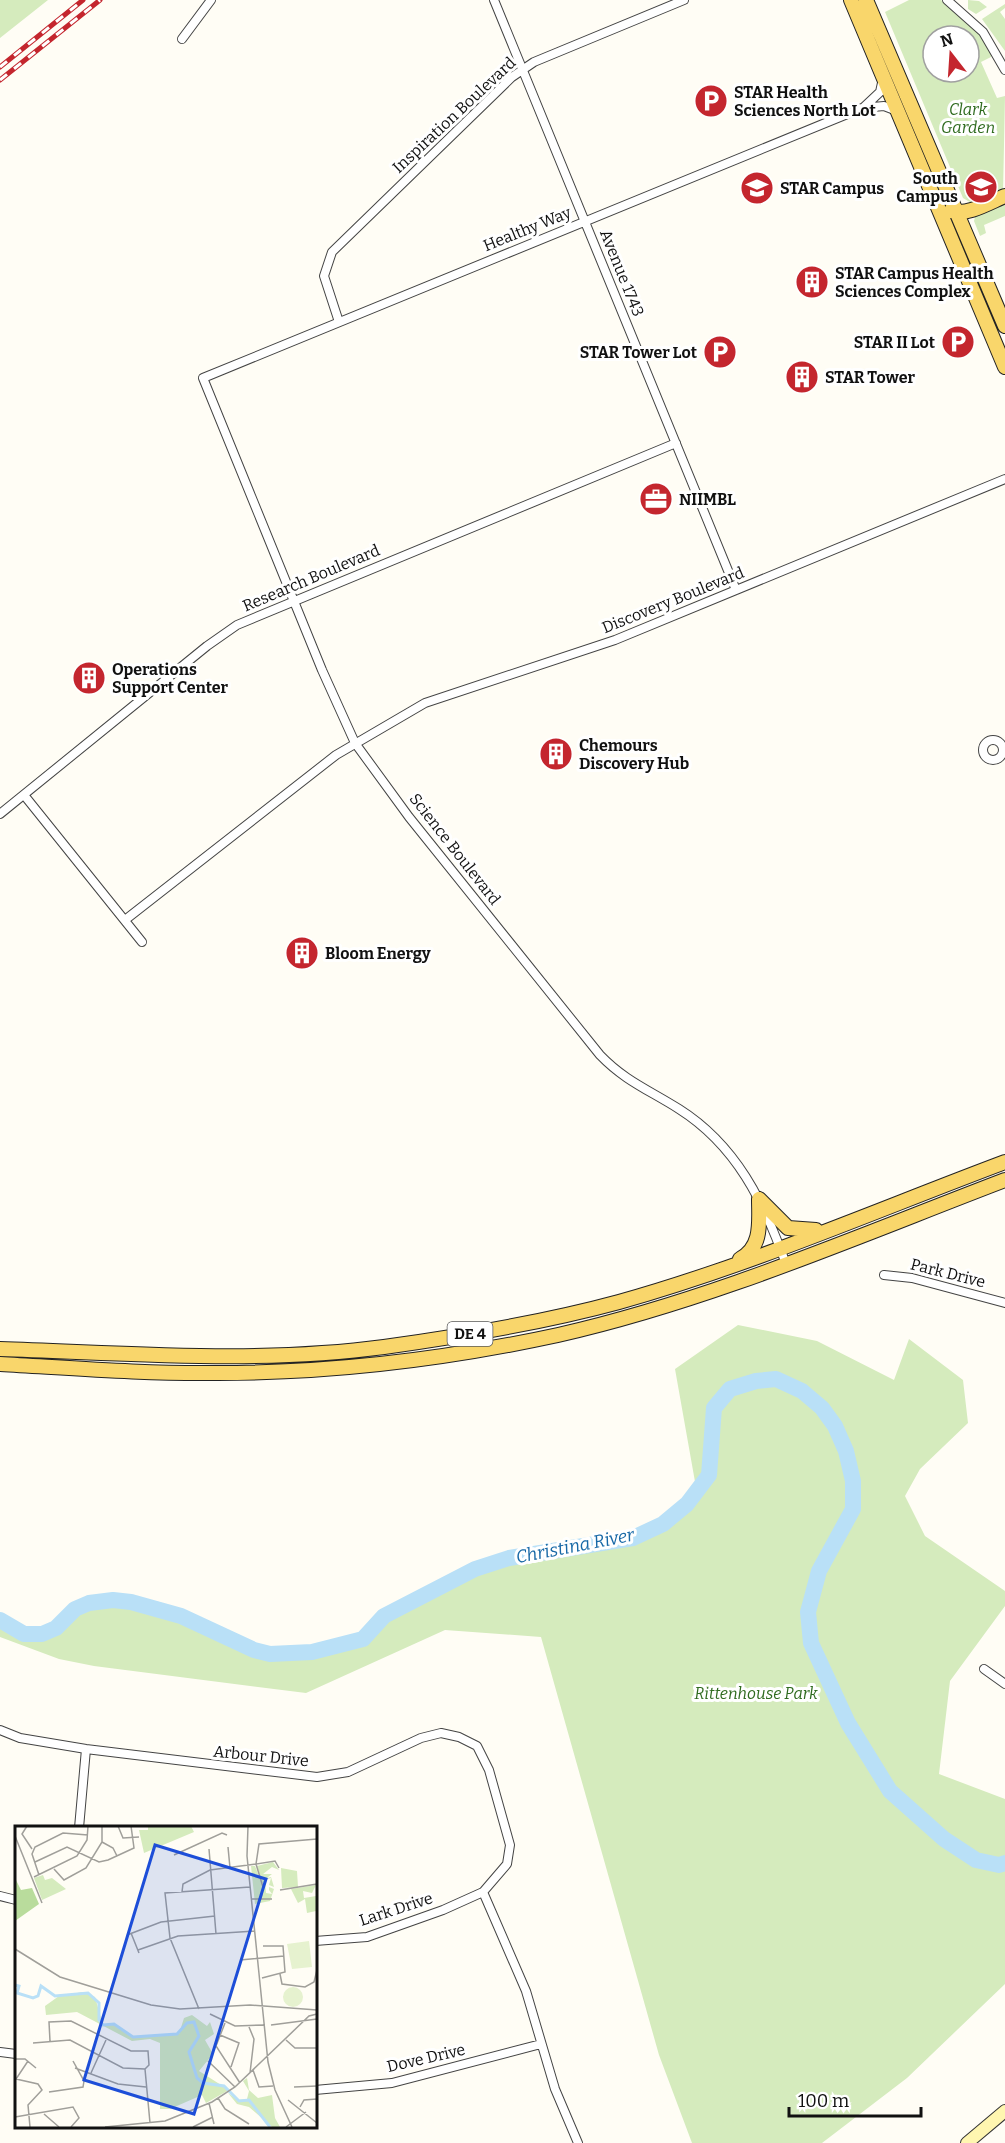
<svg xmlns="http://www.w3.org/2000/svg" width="1005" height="2143" font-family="Bitter,serif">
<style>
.green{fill:#d5ebbd;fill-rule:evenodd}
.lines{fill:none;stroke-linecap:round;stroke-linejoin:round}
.river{stroke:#b9e0f7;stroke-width:16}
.street-casing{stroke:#444;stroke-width:10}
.secondary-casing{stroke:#333;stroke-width:14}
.primary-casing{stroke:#222;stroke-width:16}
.street{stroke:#fff;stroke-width:8}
.secondary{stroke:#fff6b0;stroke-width:12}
.primary{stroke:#f9d66b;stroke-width:14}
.rail-casing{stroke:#c4262e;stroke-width:5}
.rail{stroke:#fff;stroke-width:3;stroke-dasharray:9;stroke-linecap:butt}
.labels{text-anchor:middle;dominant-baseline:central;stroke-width:6;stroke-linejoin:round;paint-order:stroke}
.shield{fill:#fff;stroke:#585858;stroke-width:1.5}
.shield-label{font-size:15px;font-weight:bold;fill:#111}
.poi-label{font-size:16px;font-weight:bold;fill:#111;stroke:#fff;text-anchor:start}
.park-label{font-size:16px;font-style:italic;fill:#2f6b1f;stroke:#fff}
.street-label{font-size:16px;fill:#111;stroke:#fff}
.water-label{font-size:18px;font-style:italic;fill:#1768a6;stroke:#fff}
.inset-river{fill:none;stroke:#b9e0f7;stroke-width:3}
.inset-road{fill:none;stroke:#a09f9a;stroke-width:1.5}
.view{fill:#1d4ed8;fill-opacity:0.15;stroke:#1d4ed8;stroke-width:3}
.inset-edge{fill:none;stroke:#111;stroke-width:3}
</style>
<rect width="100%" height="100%" fill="#fffdf5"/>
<path class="green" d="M0 0H48L0 38Z
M909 0H941L979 34 992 53 991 57 981 62 997 98 1005 96 1003 193 973 204 963 198 885 12ZM933 36H969V72H933Z
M968 0 979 1 987 7 976 14 968 9Z
M1005 4V8L1000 12 1005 19V51L982 19Z
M1005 200V216L984 225 986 233 980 236 974 221 975 217Z
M738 1325 817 1341 894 1380 909 1339 963 1380 968 1423 920 1469 905 1496 925 1536 1005 1591V1606L950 1681 939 1774 1005 1799V1984L907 2078 822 2143H692L659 2055 541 1637 445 1630 306 1693 94 1666 59 1659 0 1637V1620C17 1630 35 1642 54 1629 62 1624 67 1616 74 1610 84 1603 101 1601 113 1601 155 1600 197 1622 234 1639 251 1647 265 1655 285 1655 298 1655 356 1645 364 1638 371 1632 375 1623 382 1617 393 1608 409 1601 421 1595 449 1581 479 1565 509 1558 578 1543 647 1552 697 1493L675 1369Z"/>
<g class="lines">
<path class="river" d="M0 1620 24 1634H42L56 1628 75 1609 89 1603 113 1600 131 1602 181 1616 254 1650 270 1654 312 1652 363 1639 384 1616 475 1569 509 1558 633 1538 663 1524 687 1504 709 1475 714 1408 730 1389 756 1381 776 1379 802 1391 822 1408 835 1426 846 1451 853 1481V1509L819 1571 808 1612 811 1643 848 1723 890 1791 944 1839 976 1860 999 1865 1005 1863"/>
<defs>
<path id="street" d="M494 0 736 590
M947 0 983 32 1005 70
M182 39 211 0
M863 108 880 92 883 78
M339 322 324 276 332 252 512 77 534 62 684 0
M983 750a10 10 0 1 1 20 0a10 10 0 1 1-20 0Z
M24 795 142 942
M0 814 207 646 237 625 676 443
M125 920 336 755 425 703 615 640 1005 479
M786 1264C764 1202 736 1145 679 1109 649 1090 625 1081 600 1055L409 817 355 743 322 670 203 378 862 108 884 106 897 111
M884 1275 912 1278 1005 1303
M984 1669 1005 1684
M0 1730 20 1738 86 1749 317 1777 348 1772 421 1738 441 1733 459 1737 477 1746 489 1770 510 1845 507 1864 483 1892 443 1910 367 1937 315 1941
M79 1828 86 1749
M483 1892 526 1991 555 2089 578 2143
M0 1896 16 1900
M0 2052 16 2054
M315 2090 392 2083 541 2044"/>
<path id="secondary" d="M967 2143 1005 2111"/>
<path id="primary" d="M851 0 1005 367
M866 0 1005 326
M951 211C968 216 990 202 1005 196
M759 1199 788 1228 816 1230
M740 1259C763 1247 759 1221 759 1199
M0 1349C128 1353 257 1364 384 1347 463 1336 542 1323 619 1302 751 1265 877 1210 1005 1162
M0 1364C72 1368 145 1374 218 1373 332 1373 447 1359 558 1335 712 1300 858 1236 1005 1180"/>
</defs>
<use href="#street" class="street-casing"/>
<use href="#secondary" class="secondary-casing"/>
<use href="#primary" class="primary-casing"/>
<use href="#street" class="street"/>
<use href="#secondary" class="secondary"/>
<use href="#primary" class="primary"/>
<defs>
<path id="rail" d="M0 67 83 0
M0 80 100 0"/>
</defs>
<use href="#rail" class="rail-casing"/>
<use href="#rail" class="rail"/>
</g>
<defs>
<symbol id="parking-disc" viewBox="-11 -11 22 22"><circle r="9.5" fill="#c4262e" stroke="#fff"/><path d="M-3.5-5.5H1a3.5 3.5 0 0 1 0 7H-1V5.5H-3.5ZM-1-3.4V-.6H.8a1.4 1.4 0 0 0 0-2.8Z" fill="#fff"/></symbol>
<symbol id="university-disc" viewBox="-11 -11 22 22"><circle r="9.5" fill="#c4262e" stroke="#fff"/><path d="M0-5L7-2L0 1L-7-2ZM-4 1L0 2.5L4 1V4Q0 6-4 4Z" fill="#fff"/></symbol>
<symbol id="building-disc" viewBox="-11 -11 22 22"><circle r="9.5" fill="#c4262e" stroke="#fff"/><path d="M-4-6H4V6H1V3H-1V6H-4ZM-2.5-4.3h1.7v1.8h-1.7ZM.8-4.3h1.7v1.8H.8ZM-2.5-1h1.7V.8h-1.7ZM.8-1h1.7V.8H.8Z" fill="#fff"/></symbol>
<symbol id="office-disc" viewBox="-11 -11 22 22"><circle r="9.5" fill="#c4262e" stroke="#fff"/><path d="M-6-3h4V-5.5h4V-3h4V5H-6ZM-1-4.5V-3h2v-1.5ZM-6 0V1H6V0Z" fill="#fff"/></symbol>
</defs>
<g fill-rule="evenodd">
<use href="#parking-disc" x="692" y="82" width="38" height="38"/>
<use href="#university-disc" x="962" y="168" width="38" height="38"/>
<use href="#university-disc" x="738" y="169" width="38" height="38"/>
<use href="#building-disc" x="793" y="263" width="38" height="38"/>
<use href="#parking-disc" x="939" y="323" width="38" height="38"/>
<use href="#parking-disc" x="701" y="333" width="38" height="38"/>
<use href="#building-disc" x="783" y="358" width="38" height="38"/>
<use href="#office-disc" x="637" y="480" width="38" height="38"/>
<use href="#building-disc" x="70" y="659" width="38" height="38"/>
<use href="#building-disc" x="537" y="735" width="38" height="38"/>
<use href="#building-disc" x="283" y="934" width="38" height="38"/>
</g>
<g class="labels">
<rect class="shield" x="447.5" y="1322" width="45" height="24" rx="4.5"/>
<g class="shield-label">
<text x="470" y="1334">DE 4</text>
</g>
<g class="poi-label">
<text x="734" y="92">STAR Health<tspan x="734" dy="18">Sciences North Lot</tspan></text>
<text x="958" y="178" text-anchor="end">South<tspan x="958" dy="18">Campus</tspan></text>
<text x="780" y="188">STAR Campus</text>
<text x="835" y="273">STAR Campus Health<tspan x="835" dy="18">Sciences Complex</tspan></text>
<text x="935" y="342" text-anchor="end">STAR II Lot</text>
<text x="697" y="352" text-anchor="end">STAR Tower Lot</text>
<text x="825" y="377">STAR Tower</text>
<text x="679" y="499">NIIMBL</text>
<text x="112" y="669">Operations<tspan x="112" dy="18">Support Center</tspan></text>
<text x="579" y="745">Chemours<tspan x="579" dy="18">Discovery Hub</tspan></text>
<text x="325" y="953">Bloom Energy</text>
</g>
<g class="park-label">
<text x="968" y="109">Clark<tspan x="968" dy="18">Garden</tspan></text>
<text x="756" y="1693">Rittenhouse Park</text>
</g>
<g class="street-label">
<text transform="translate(454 115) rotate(-43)">Inspiration Boulevard</text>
<text transform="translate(527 229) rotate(-22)">Healthy Way</text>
<text transform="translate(622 273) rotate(68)">Avenue 1743</text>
<text transform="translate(311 578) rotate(-23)">Research Boulevard</text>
<text transform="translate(673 600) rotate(-22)">Discovery Boulevard</text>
<text transform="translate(455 849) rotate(52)">Science Boulevard</text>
<text transform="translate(948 1273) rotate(14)">Park Drive</text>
<text transform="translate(261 1756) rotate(6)">Arbour Drive</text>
<text transform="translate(396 1909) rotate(-18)">Lark Drive</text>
<text transform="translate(426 2058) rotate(-13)">Dove Drive</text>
</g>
<g class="water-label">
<text transform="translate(575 1546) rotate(-11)">Christina River</text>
</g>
</g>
<g transform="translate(15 1826)">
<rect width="302" height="302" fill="#fffdf5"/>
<path d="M133 0H176L179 6 129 27 124 4H133ZM258 36 264 44 257 41 248 48H257L252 52 256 51 259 61 254 59 256 52 250 54 251 67 257 68 254 64V61L259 63 255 75 240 78 236 40H240L249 63 242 40ZM266 42 282 45 283 61 267 62ZM28 49 30 54 37 52 51 63 27 74 19 52ZM301 59 297 67 288 65 289 72 301 70V85L292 87 290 73 283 77 276 63ZM68 166 80 171 88 199 99 198 119 211 164 208 169 192 177 189 192 200 195 196 199 208 190 214 198 228 184 245 214 264 191 277 187 269 155 283H145V217L135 213 117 215 62 186 31 189 30 180 44 170ZM232 252 234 264 243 272 257 269 260 292 265 301H257L234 281 222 278 213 267 223 274 232 273 234 265 228 255Z" fill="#d5ebbd"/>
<path d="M0 52 6 64 17 62 24 78 0 95Z" fill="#b9dc9c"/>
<path d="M294 115 297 141 277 143 272 118ZM268 171a10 10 0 1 1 20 0a10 10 0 1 1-20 0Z" fill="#e6f2cf"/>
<path class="inset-river" d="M0 159 4 160 2 167 18 172 23 170 26 160 40 170 73 167 84 177V194L88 199 99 198 118 211 162 208 172 197 179 196 184 210 174 226 182 252 188 257 209 260 224 275 234 274 255 301"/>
<path class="inset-road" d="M12 0 7 8 17 23M103 0 108 12 124 11M233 0 232 30 253 236 260 264 277 301M0 10 27 77M87 16 98 22 102 30M213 21 215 42M194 23 201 108M159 29 207 7 212 9M20 36 52 21 84 36 93 34 119 22 116 0M39 43 49 54 71 42 87 16V0M24 49 17 28 20 21 48 7 73 9M19 51 62 30 72 14 73 0M265 64 302 58M167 66 168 58 195 44 241 38 244 18 302 13M236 73H257M246 73 248 61 241 38 260 35 264 42M116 107 124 127M112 109 146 96 200 90M0 123 45 151 136 179 165 183 235 179 302 184M123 124 163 110 240 105M225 134 269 130M265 148 267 158 290 161 299 156 302 144M247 152 270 146 268 120H248M184 183 155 112 150 67 235 61M195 188 220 200 250 199M210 197 201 220 225 257M256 199 302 193M234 201 239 213 235 247M205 209 224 217 216 241M271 214 280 222H302M35 215 34 196 56 195 116 225H133L134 239 130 243 135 297M18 217 55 214 108 242 130 243M0 233H10L21 242M13 235 1 253 23 258 27 264 13 279 15 301M193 235 220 261M60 242 103 258 131 261M238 244 244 261 258 260M76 247 91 214M279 261 302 260M34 266 68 261 69 255 58 235M203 272 210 283 234 298M273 274 302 297M194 277 199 298M285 281 289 274 302 273M29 288 44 301M0 291 58 281 64 292 56 301M90 301 150 295 197 276 220 261 294 190 302 188M178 301 198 291M271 301 291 286"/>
<path class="view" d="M140 19 251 53 179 288 69 254Z"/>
<rect width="302" height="302" class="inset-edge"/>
</g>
<g transform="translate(951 54) rotate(343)"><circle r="28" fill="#ffffff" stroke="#a0a0a0" stroke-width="1.5"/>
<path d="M0-4.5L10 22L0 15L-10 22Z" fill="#c4262e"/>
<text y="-9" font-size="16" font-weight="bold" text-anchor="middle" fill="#111111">N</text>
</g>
<path d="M789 2107v9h132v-9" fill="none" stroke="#111111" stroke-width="3"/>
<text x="798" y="2107" font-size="18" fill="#111111" stroke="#ffffff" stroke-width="4.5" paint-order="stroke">100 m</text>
</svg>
